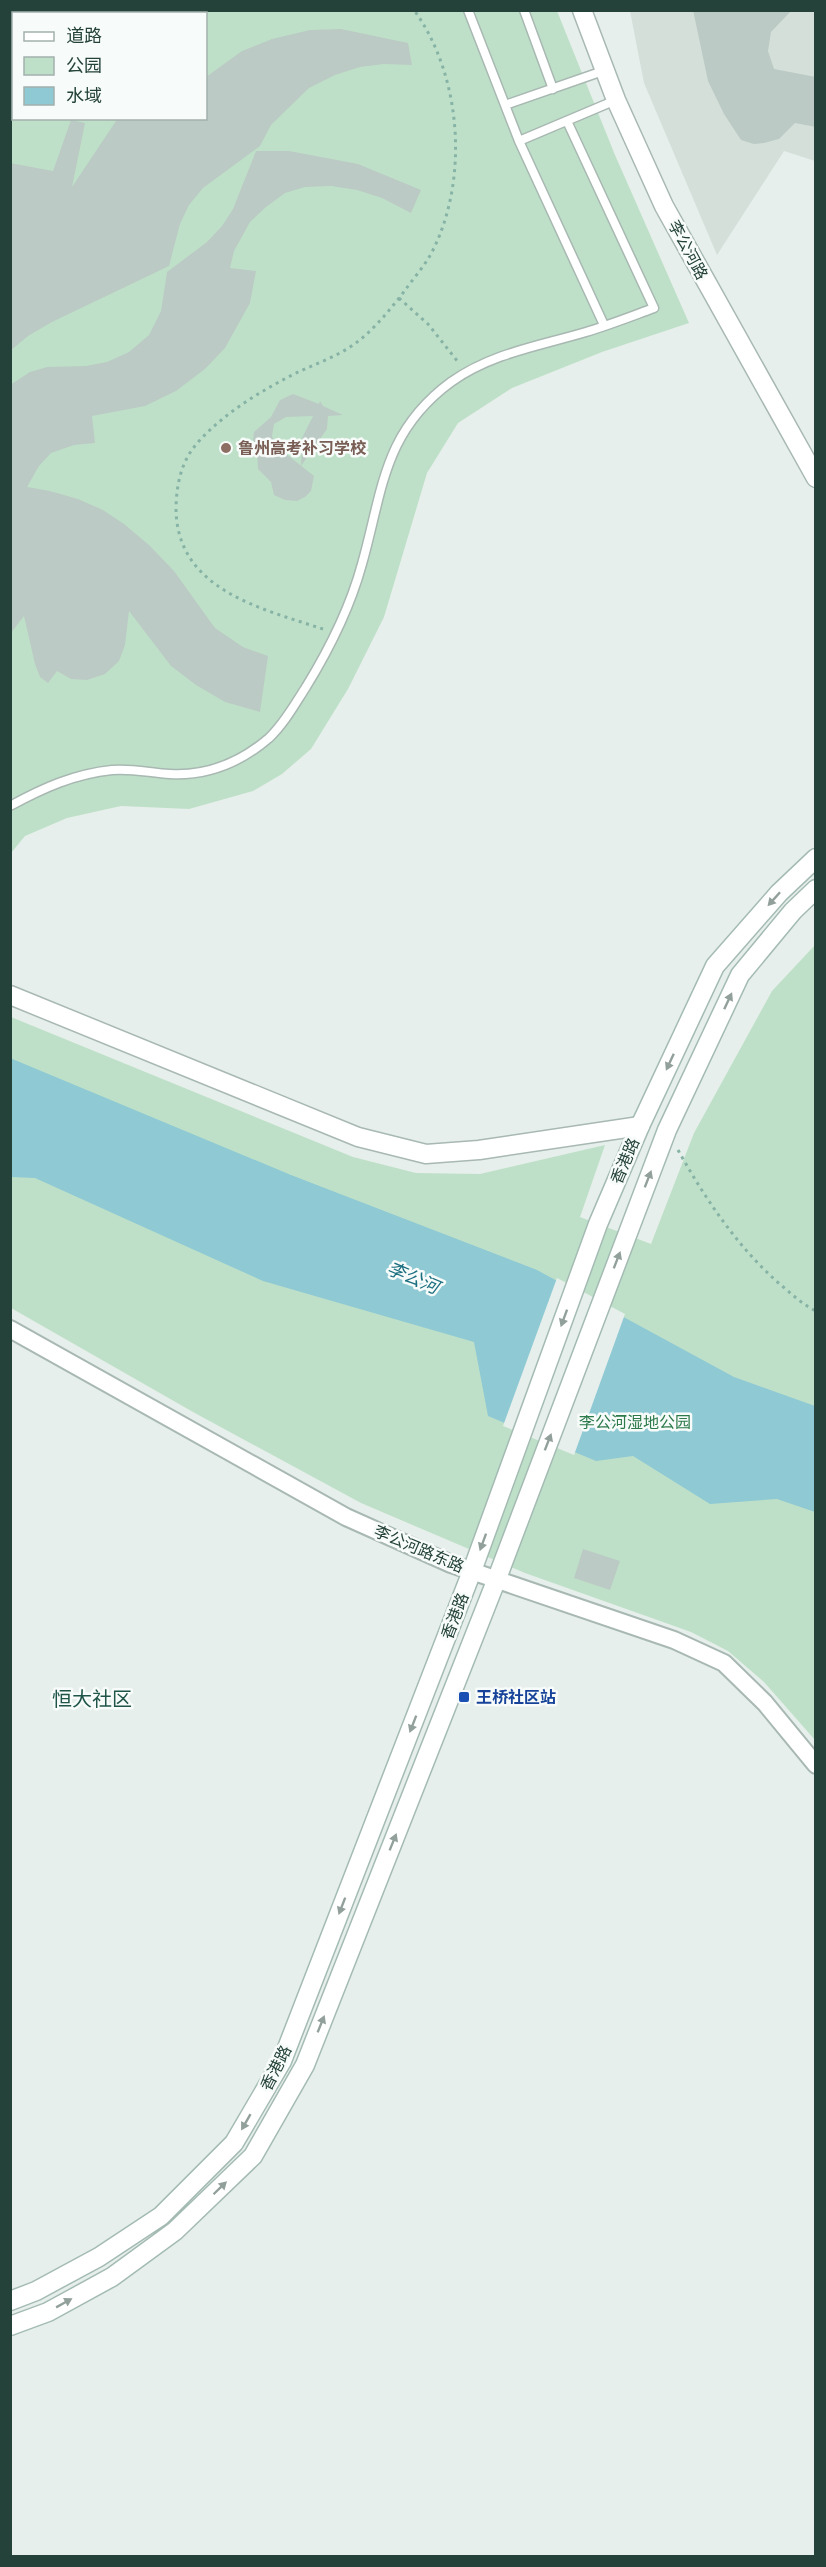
<svg xmlns="http://www.w3.org/2000/svg" width="826" height="2567" font-family="Arial,'Noto Sans SC',sans-serif">
<style>
.built{fill:#d4dfda}
.green{fill:#bfe0c8;fill-rule:evenodd}
.water{fill:#8ec9d4}
.pier{fill:#e6efeb}
.building{fill:#bbcac4}
.lines{fill:none;stroke-linecap:round;stroke-linejoin:round}
.service-casing{stroke:#a8b8b2;stroke-width:11}
.minor-casing{stroke:#a8b8b2;stroke-width:20}
.tertiary-casing{stroke:#a8b8b2;stroke-width:21}
.secondary-casing{stroke:#a4bbb3;stroke-width:21}
.path{stroke:#86b3a5;stroke-width:3;stroke-dasharray:3 4.5;stroke-linecap:butt}
.service{stroke:#fff;stroke-width:8}
.minor{stroke:#fff;stroke-width:16}
.tertiary{stroke:#fff;stroke-width:18}
.secondary{stroke:#fff;stroke-width:18}
.oneway{fill:#92a09c}
.education-dot{fill:#8d6e63;stroke:#f7fbf9;stroke-width:2}
.transit-dot{fill:#1a4fb4;stroke:#f7fbf9;stroke-width:2}
.labels{text-anchor:middle;dominant-baseline:central;stroke-width:5;stroke-linejoin:round;paint-order:stroke}
.street-label{font-size:16px;fill:#24423a;stroke:#f7fbf9}
.education-label{font-size:16px;font-weight:bold;fill:#785e54;stroke:#f7fbf9;text-anchor:start}
.park-label{font-size:16px;fill:#2d7a4b;stroke:#f7fbf9}
.transit-label{font-size:16px;font-weight:bold;fill:#164399;stroke:#f7fbf9;text-anchor:start}
.water-label{font-size:18px;font-style:italic;fill:#1c6f80;stroke:#f7fbf9}
.quarter-label{font-size:20px;fill:#1f5548;stroke:#f7fbf9}
</style>
<rect width="100%" height="100%" fill="#e6efeb"/>
<path class="built" d="M630 11H815V161L784 151 717 255 644 83Z"/>
<path class="green" d="M11 11H557L615 155 689 323 602 352 512 388 458 423 427 473 384 617 348 689 311 749 282 774 253 791 189 809 121 806 67 818 25 836 11 853ZM14 14H206V118H14Z
M815 945V1740L764 1682 728 1651 691 1632 525 1573 361 1503 193 1412 11 1308V1017L353 1157 416 1173 480 1174 605 1145 580 1217 651 1244 694 1133 772 991Z"/>
<path class="water" d="M10 1058 291 1175 537 1270 734 1377 815 1406V1512L777 1499 710 1504 633 1456 596 1461 488 1416 474 1342 263 1281 35 1178 11 1177Z"/>
<path class="pier" d="M557 1278 625 1314 574 1455 503 1426Z"/>
<path class="building" d="M693 10H792L771 32 768 51 774 69 816 77V127L795 123 779 139 764 143 754 144 741 140 724 114 708 81Z
M341 29 408 43 412 65 384 64 360 67 335 75 309 88 271 125 260 146 203 188 189 205 180 224 169 266 52 322 28 336 10 351V163L53 171 71 120 85 123 72 187 118 118H206V77L242 51 272 39 310 30Z
M256 151H289L358 164 421 190 411 213 382 198 357 190 331 186 305 187 285 193 266 207 250 222 234 251 230 268 256 271 250 303 225 348 205 369 176 391 145 406 92 416 95 443 74 445 51 453 39 466 27 487 50 491 78 499 103 510 124 524 149 545 174 571 215 628 243 647 268 656 260 712 225 702 196 685 171 666 129 611 125 645 119 661 105 674 87 680 71 679 57 671 48 683 40 677 35 664 24 616 10 634V385L30 372 47 367 86 366 107 362 129 352 149 335 161 311 167 272 207 242 222 226 233 209Z
M293 394 319 404 320 401 323 406 343 415 328 416 327 429 301 466 302 438 313 416 286 417 274 424 272 436 276 446 314 476 311 491 305 497 297 501 285 500 274 495 271 482 258 469 257 453 253 439 254 432 271 417 280 400Z
M583 1549 620 1561 610 1590 574 1578Z"/>
<g class="lines">
<defs>
<path id="service" d="M468 10 519 141 604 325
M524 10 553 89
M144 14 154 10
M10 52H14
M505 105 603 71
M519 141 616 100
M10 806C43 788 74 774 112 770 131 768 151 773 170 774 208 776 241 762 269 738 284 724 295 704 306 687 330 648 350 608 362 564 383 490 383 432 451 382 492 353 539 346 586 332 609 325 632 316 654 308L567 121"/>
<path id="minor" d="M10 1329 346 1517 451 1564 674 1640 724 1663 765 1703 816 1765"/>
<path id="tertiary" d="M582 10 616 100 664 206 816 478
M10 995 358 1137 426 1154 479 1150 640 1126"/>
<path id="secondary" d="M10 2301 36 2291 99 2257 161 2216 234 2143 282 2061 472 1571 598 1224 640 1126 715 966 779 893 816 858
M10 2326 48 2312 112 2277 175 2231 253 2156 305 2065 496 1581 667 1130 740 975 793 911 816 889"/>
</defs>
<use href="#service" class="service-casing"/>
<use href="#minor" class="minor-casing"/>
<use href="#tertiary" class="tertiary-casing"/>
<use href="#secondary" class="secondary-casing"/>
<path class="path" d="M61 10 62 14
M399 298 428 324 458 362
M323 629C259 608 175 589 176 506 177 481 182 459 200 440 227 411 261 391 296 373 315 364 336 357 353 345 373 331 388 312 403 293 412 280 424 267 432 252 469 180 462 76 414 10
M678 1150C706 1200 738 1248 782 1286 793 1295 803 1305 816 1311"/>
<use href="#service" class="service"/>
<use href="#minor" class="minor"/>
<use href="#tertiary" class="tertiary"/>
<use href="#secondary" class="secondary"/>
</g>
<defs><path id="oneway-solid" d="M-6-.8H1V-3.2L6.5 0L1 3.2V.8H-6Z" transform="scale(1.5)"/></defs>
<g class="oneway">
<use href="#oneway-solid" transform="translate(774 899) rotate(132)"/>
<use href="#oneway-solid" transform="translate(728 1001) rotate(-65)"/>
<use href="#oneway-solid" transform="translate(670 1062) rotate(115)"/>
<use href="#oneway-solid" transform="translate(648 1179) rotate(-69)"/>
<use href="#oneway-solid" transform="translate(617 1260) rotate(-69)"/>
<use href="#oneway-solid" transform="translate(564 1318) rotate(110)"/>
<use href="#oneway-solid" transform="translate(548 1442) rotate(-69)"/>
<use href="#oneway-solid" transform="translate(483 1542) rotate(110)"/>
<use href="#oneway-solid" transform="translate(413 1724) rotate(111)"/>
<use href="#oneway-solid" transform="translate(393 1842) rotate(-68)"/>
<use href="#oneway-solid" transform="translate(342 1906) rotate(111)"/>
<use href="#oneway-solid" transform="translate(321 2024) rotate(-68)"/>
<use href="#oneway-solid" transform="translate(246 2122) rotate(120)"/>
<use href="#oneway-solid" transform="translate(220 2188) rotate(-44)"/>
<use href="#oneway-solid" transform="translate(64 2303) rotate(-29)"/>
</g>
<circle class="education-dot" cx="226" cy="448" r="6"/>
<rect class="transit-dot" x="458" y="1691" width="12" height="12" rx="3"/>
<g class="labels">
<g class="street-label">
<text transform="translate(688 250) rotate(62)">李公河路</text>
<text transform="translate(625 1161) rotate(-67)">香港路</text>
<text transform="translate(419 1549) rotate(23)">李公河路东路</text>
<text transform="translate(455 1616) rotate(-69)">香港路</text>
<text transform="translate(276 2068) rotate(-63)">香港路</text>
</g>
<g class="education-label">
<text x="238" y="448">鲁州高考补习学校</text>
</g>
<g class="park-label">
<text x="635" y="1422">李公河湿地公园</text>
</g>
<g class="transit-label">
<text x="476" y="1697">王桥社区站</text>
</g>
<g class="water-label">
<text transform="translate(413 1278) rotate(23)">李公河</text>
</g>
<g class="quarter-label">
<text x="92" y="1699">恒大社区</text>
</g>
</g>
<rect width="826" height="2567" fill="none" stroke="#24423a" stroke-width="24"/>
<rect x="12" y="12" width="195" height="108" fill="#f7fbf9" stroke="#a3b1ad" stroke-width="1.5"/>
<rect x="24" y="32" width="30" height="9" fill="#ffffff" stroke="#a3b1ad" stroke-width="1.5"/>
<text x="66" y="42" font-size="18" fill="#24423a">道路</text>
<rect x="24" y="57" width="30" height="18" fill="#bfe0c8" stroke="#a3b1ad" stroke-width="1.5"/>
<text x="66" y="72" font-size="18" fill="#24423a">公园</text>
<rect x="24" y="87" width="30" height="18" fill="#8ec9d4" stroke="#a3b1ad" stroke-width="1.5"/>
<text x="66" y="102" font-size="18" fill="#24423a">水域</text>
</svg>
